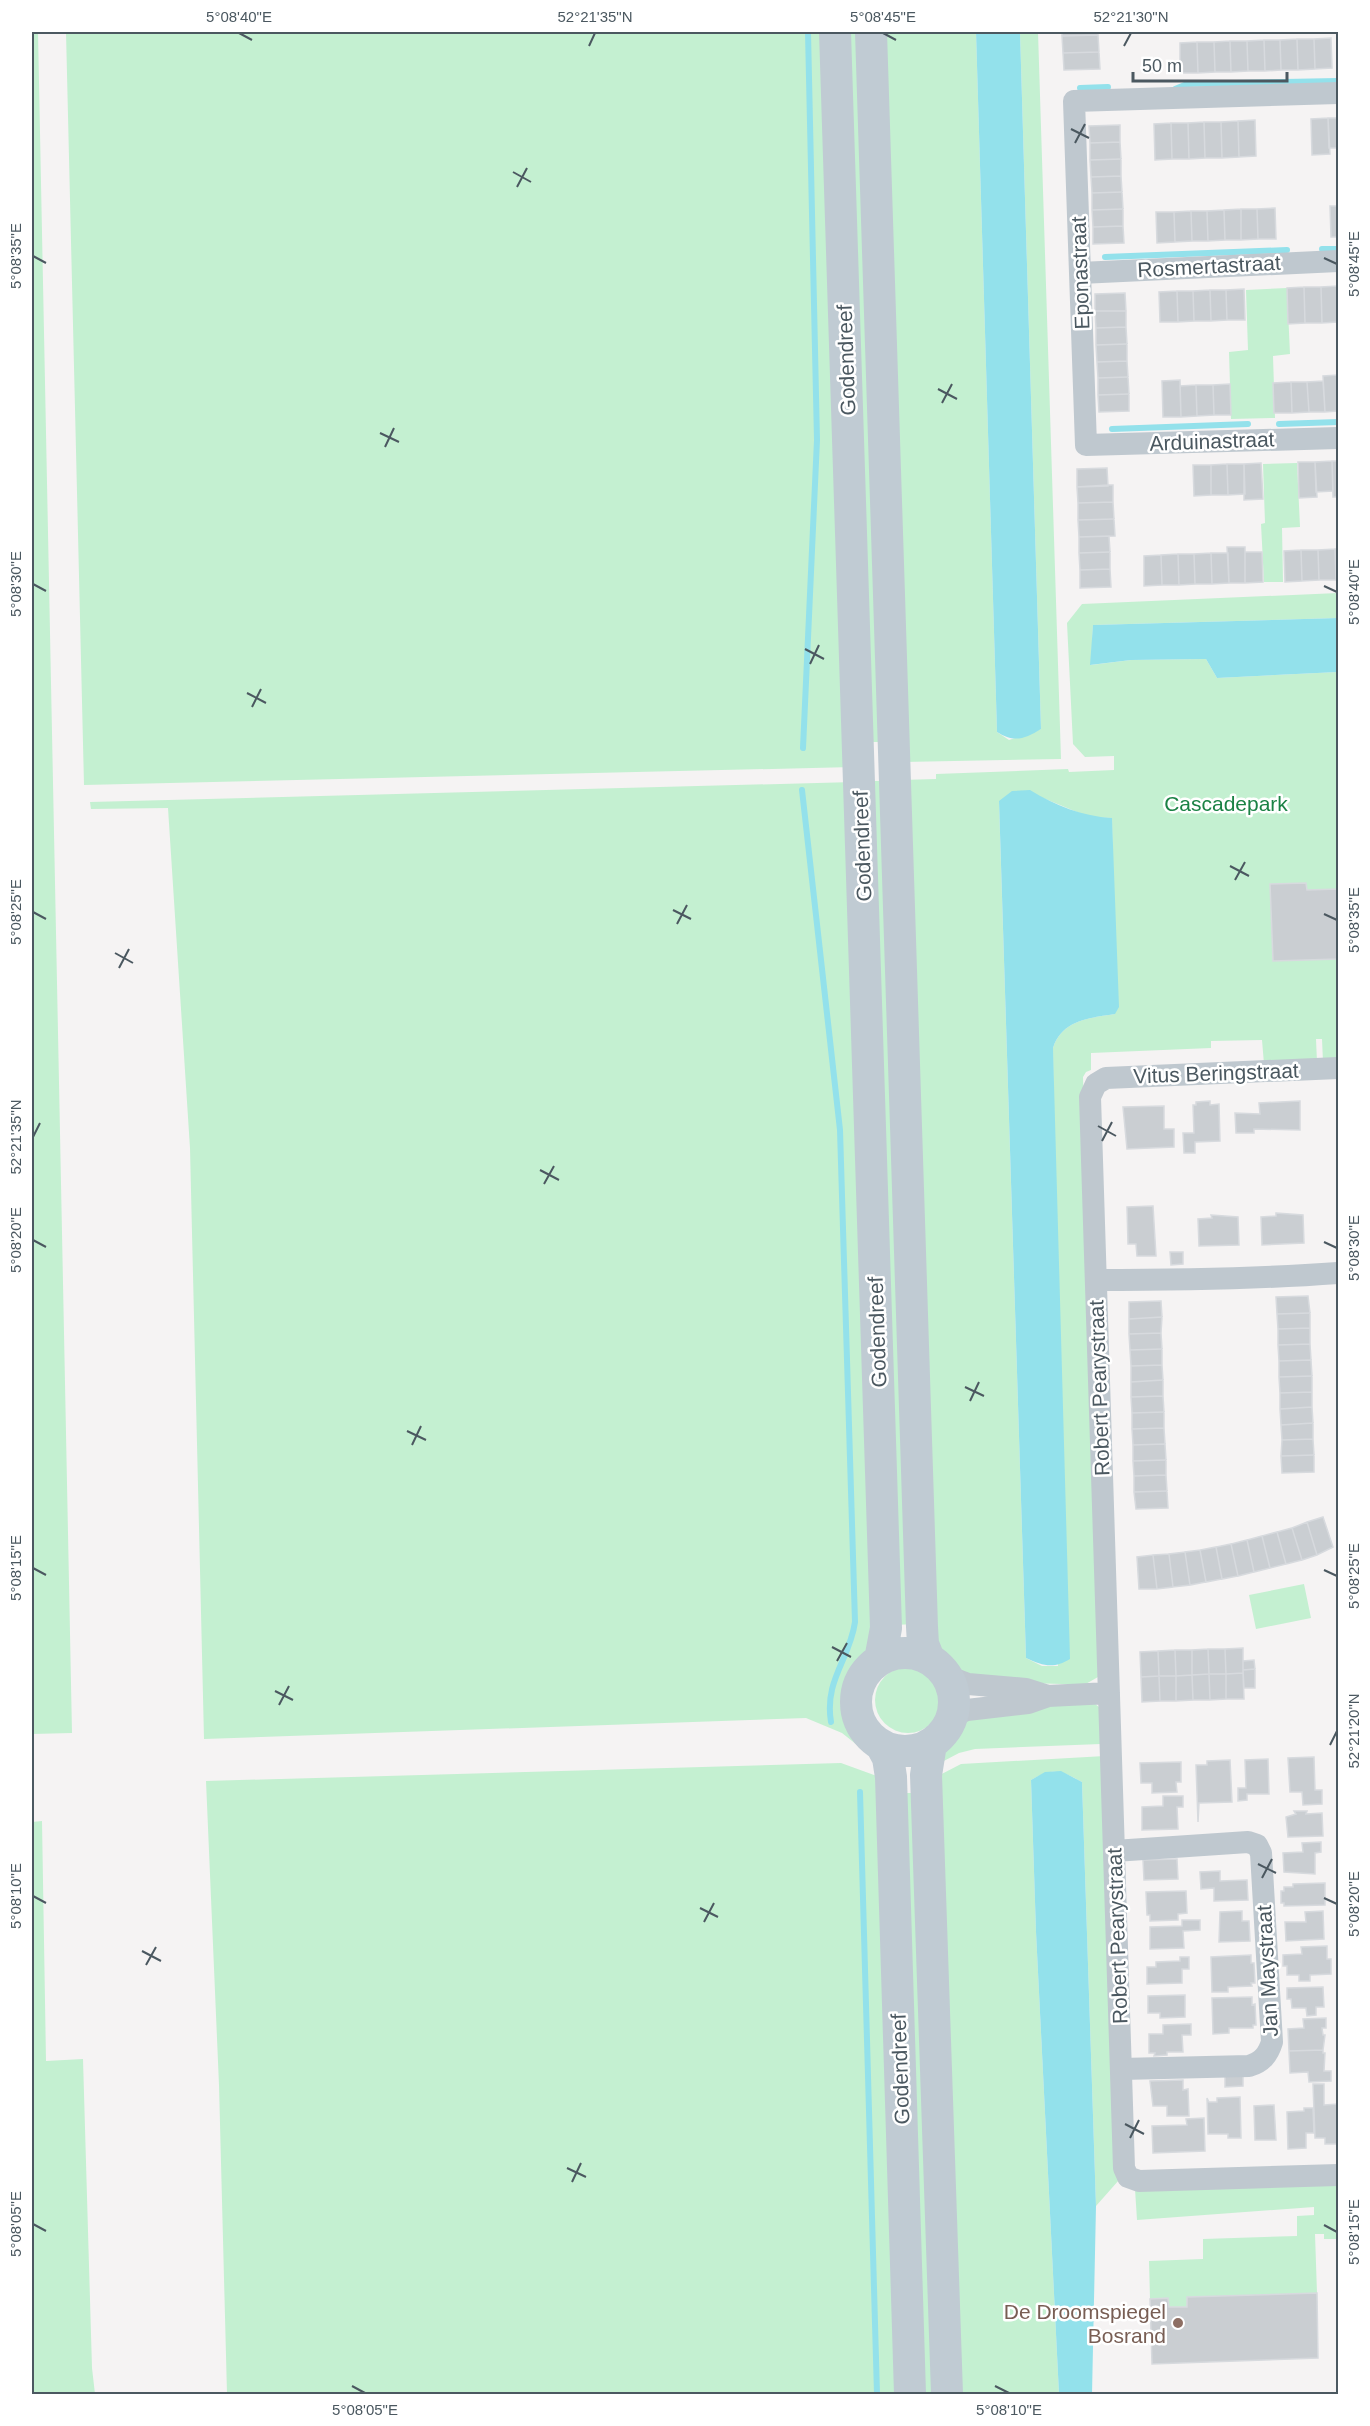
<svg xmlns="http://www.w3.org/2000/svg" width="1370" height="2426" font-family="Arial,sans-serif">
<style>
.green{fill:#c4f0d1;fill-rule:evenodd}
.water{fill:#93e1eb}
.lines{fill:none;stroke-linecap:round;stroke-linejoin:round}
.stream{stroke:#93e1eb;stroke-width:6}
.building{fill:#caced2;stroke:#d7dade;stroke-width:1.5}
.street{stroke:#bfc8cf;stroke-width:22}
.secondary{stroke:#c0cbd3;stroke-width:32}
.ticks{fill:none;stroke:#4b5860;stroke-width:2}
.education-dot{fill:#8d6e63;stroke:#fff;stroke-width:2}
.labels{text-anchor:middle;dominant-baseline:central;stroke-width:5;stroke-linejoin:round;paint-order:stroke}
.street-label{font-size:21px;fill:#4b5860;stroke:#fff}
.park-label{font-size:21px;fill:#1b8245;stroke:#fff}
.education-label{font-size:21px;fill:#785e54;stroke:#fff;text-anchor:end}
.neatline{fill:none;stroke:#4b5860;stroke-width:2}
.ticks-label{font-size:15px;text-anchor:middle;fill:#4b5860}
</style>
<rect width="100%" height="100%" fill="#f5f3f3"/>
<path class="green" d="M32 32H38L72 1733 32 1734Z
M66 32H826L853 767 84 785Z
M841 32H866L889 742H864Z
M879 32H976L997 732 1009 740 1041 729 1020 32H1038L1061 759 903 762Z
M1287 288 1290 354 1273 356 1275 418 1231 419 1229 352 1248 350 1246 290Z
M1297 463 1300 527 1282 528 1283 582H1264L1261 524 1265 523 1263 464Z
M1338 593V618L1093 625 1091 665 1131 660 1206 659 1217 678 1338 672V1062H1323L1322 1039H1316L1317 1062 1264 1064 1262 1040 1211 1041V1048L1091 1053V1070L1086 1072 1083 1077 1098 1677 1084 1685C1056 1683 992 1684 968 1674 955 1668 946 1655 938 1644L901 780 936 779V774L1068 769 1069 772 1114 770V756L1085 757 1073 744 1067 623 1082 604ZM1043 798 1089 817 1112 818 1115 1014C1089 1018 1062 1020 1053 1048L1058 1666H1042L1026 1658 999 802Z
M865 781H890L917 1624 893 1625Z
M854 782 880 1628C877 1637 874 1647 869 1655 856 1674 840 1695 851 1720 857 1735 870 1744 876 1760L842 1733 806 1718 204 1739 190 1148 168 808 91 809 90 802Z
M1304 1584 1311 1618 1256 1629 1249 1595Z
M875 1700a33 33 0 1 1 66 0a33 33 0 1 1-66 0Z
M1095 1704 1099 1707 1101 1744 975 1749 959 1753 940 1763 942 1745 964 1720 1049 1705Z
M1105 1756 1119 2180 1096 2206 1082 1782C1061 1771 1054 1767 1031 1780L1036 1932 1059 2394H954L934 1778 961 1764Z
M841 1763 885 1779 907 2394H227L219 2085 206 1781Z
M898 1793H923L942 2394H918Z
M42 1821 46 2061 83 2059 92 2368 95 2394H32V1822Z
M1338 2182V2239H1324V2234H1315L1317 2293 1187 2297V2307H1169L1168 2298 1150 2299 1149 2261 1203 2259V2239L1297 2236V2216L1314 2215V2207L1137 2220 1135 2189Z"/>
<path class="water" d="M976 32H1020L1041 729C1025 739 1014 743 997 732Z
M1338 618V672L1217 678 1206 659 1131 660 1090 665 1093 625Z
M1030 790C1056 806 1082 816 1112 818L1119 1007 1115 1014C1089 1018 1062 1020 1053 1048L1070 1659C1054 1669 1043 1666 1026 1658L999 801 1012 791Z
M1061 1771 1082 1782 1096 2206 1092 2394H1059L1036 1932 1031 1780 1045 1772Z"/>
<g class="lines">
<path class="stream" d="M1080 88 1108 87
M1175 89 1187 84 1338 81
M1322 249H1338
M1105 257 1287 250
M1279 424 1338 422
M1112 429 1248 424
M803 748 817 440 808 32
M802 790 840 1130 855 1622C850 1659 824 1680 831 1722
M860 1792 877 2394"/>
</g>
<path class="building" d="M1062 32H1098V35L1062 36Z
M1098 35 1099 52 1063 53 1062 36Z
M1331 38 1332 68 1315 69 1314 39Z
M1297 39H1314L1315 69 1298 70Z
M1297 39 1298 70H1281L1280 40Z
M1264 40 1265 71H1248L1247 41Z
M1264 40H1280L1281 70 1265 71Z
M1230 41 1231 72H1215L1214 42Z
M1230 41H1247L1248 71 1231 72Z
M1197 42 1198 73H1180V43Z
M1197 42H1214L1215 72 1198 73Z
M1099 52 1100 69 1064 70 1063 53Z
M1328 118H1338V148H1329Z
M1328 118 1330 154 1312 155 1311 119Z
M1255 120 1256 156 1239 157 1238 121Z
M1238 121 1239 157 1222 158 1221 122Z
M1204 122 1205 158 1189 159 1188 123Z
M1204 122H1221L1222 158H1205Z
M1171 123H1188L1189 159H1172Z
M1171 123 1172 159 1155 160 1154 124Z
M1120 125V142L1090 143 1089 126Z
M1120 142 1121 159 1090 160V143Z
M1121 159V176L1091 177 1090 160Z
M1121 176 1122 192 1092 193 1091 177Z
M1122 192 1123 209 1092 210V193Z
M1330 206H1338V237H1331Z
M1275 208 1276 239H1258L1257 209Z
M1123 209V226L1093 227 1092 210Z
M1241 209V240H1225L1224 210Z
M1241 209H1257L1258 239 1241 240Z
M1224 210 1225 240 1208 241 1207 211Z
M1191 211 1192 241 1175 242 1174 212Z
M1191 211H1207L1208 241H1192Z
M1156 212H1174L1175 242 1157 243Z
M1123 226 1124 243 1093 244V227Z
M1338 286V322L1322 323 1321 287Z
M1304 287H1321L1322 323H1305Z
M1304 287 1305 323 1288 324 1287 288Z
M1244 289 1245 320H1227L1226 290Z
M1210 290 1211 321H1194L1193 291Z
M1210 290H1226L1227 320 1211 321Z
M1177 291 1178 322H1160L1159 292Z
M1177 291H1193L1194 321 1178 322Z
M1125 293 1126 311H1095V294Z
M1095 311H1126V327L1096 328Z
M1126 327 1127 344 1096 345V328Z
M1127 344V361L1097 362 1096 345Z
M1127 361 1128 377 1098 378 1097 362Z
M1338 375V411L1325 412 1323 376Z
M1128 377 1129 394 1098 395V378Z
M1180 380 1181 417H1163L1162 381Z
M1323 381 1325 412H1309L1307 382Z
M1291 382 1292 413H1274L1273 383Z
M1291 382H1307L1309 412 1292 413Z
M1230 384 1231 415H1214L1213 385Z
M1196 385H1213L1214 415 1197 416Z
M1196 385 1197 416 1181 417 1180 386Z
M1129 394V411L1099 412 1098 395Z
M1332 461 1333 491 1316 492 1315 462Z
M1332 461H1338V497H1333Z
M1298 462H1315L1317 497 1299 498Z
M1261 463 1263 499 1244 500V464Z
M1227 464 1228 495H1211V465Z
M1227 464H1244L1245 494 1228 495Z
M1193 465H1211V495L1194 496Z
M1107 468 1108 486 1077 487V469Z
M1108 485H1113V502L1078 503 1077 487Z
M1113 502 1114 519 1078 520V503Z
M1114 519 1115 536 1079 537 1078 520Z
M1109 536 1110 552 1079 553V537Z
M1227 547H1245V583H1229Z
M1335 549H1338V580H1336Z
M1335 549 1336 580H1319L1318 550Z
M1301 550H1318L1319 580 1302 581Z
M1301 550 1302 581 1285 582 1284 551Z
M1110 552V569L1080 570 1079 553Z
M1245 552H1262L1263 582 1245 583Z
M1211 553 1212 584H1195L1194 554Z
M1211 553H1228L1229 583 1212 584Z
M1178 554 1179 585H1162L1161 555Z
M1178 554H1194L1195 584 1179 585Z
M1161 555 1162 585 1144 586V556Z
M1110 569 1111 587 1080 588V570Z
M1306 883 1307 890 1338 889V959L1273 961 1270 884Z
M1210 1101V1105L1219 1104 1220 1141 1195 1142V1153H1184L1183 1133H1194L1193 1105H1196V1102Z
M1300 1101V1130L1254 1129V1133H1236L1235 1113 1260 1114 1259 1103Z
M1164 1106V1129H1174V1147L1127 1149 1123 1107Z
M1153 1206 1156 1256H1137L1136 1244H1128L1127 1207Z
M1276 1213 1303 1215 1304 1243 1262 1245 1261 1217 1276 1216Z
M1211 1215 1238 1217 1239 1245 1199 1246 1198 1219 1212 1218Z
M1170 1252H1183V1264L1171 1265Z
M1308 1296 1310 1313 1277 1314 1276 1297Z
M1161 1301 1162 1317 1129 1319V1302Z
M1310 1313V1328L1278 1329 1277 1314Z
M1162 1317 1161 1333 1129 1334V1319Z
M1310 1328V1344L1278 1345V1329Z
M1161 1333 1162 1349 1130 1350 1129 1334Z
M1310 1344 1311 1360 1279 1361 1278 1345Z
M1162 1349V1365L1131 1366 1130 1350Z
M1311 1360 1312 1376 1279 1377V1361Z
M1162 1365 1163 1380 1131 1382V1366Z
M1312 1376V1392L1280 1393 1279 1377Z
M1163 1380V1396L1131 1397V1382Z
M1312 1392V1407L1280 1409V1393Z
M1163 1396 1164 1412 1132 1413 1131 1397Z
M1312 1407 1313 1423 1281 1425 1280 1409Z
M1164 1412V1428L1132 1429V1413Z
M1313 1423V1439L1282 1440 1281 1425Z
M1164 1428 1165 1444 1133 1445 1132 1429Z
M1313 1439 1314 1455 1281 1456 1282 1440Z
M1165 1444 1166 1460 1133 1461V1445Z
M1314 1455V1472L1282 1473 1281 1456Z
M1166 1460V1475L1134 1476 1133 1461Z
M1166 1475 1167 1491 1134 1492V1476Z
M1167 1491 1168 1508 1136 1509 1134 1492Z
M1323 1517 1333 1547 1317 1555 1307 1522Z
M1307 1522 1317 1555 1302 1560 1292 1528Z
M1292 1528 1302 1560 1286 1564 1277 1532Z
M1277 1532 1286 1564 1270 1568 1262 1536Z
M1262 1536 1270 1568 1254 1572 1247 1540Z
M1247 1540 1254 1572 1238 1576 1231 1544Z
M1231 1544 1238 1576 1222 1579 1216 1547Z
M1216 1547 1222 1579 1206 1582 1200 1550Z
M1200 1550 1206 1582 1190 1585 1185 1552Z
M1185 1552 1190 1585 1173 1587 1169 1554Z
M1169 1554 1173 1587 1157 1589 1153 1555Z
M1153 1555 1157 1589H1139L1137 1557Z
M1243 1648V1673L1226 1674 1225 1649Z
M1208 1649 1209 1674 1192 1675V1650Z
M1208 1649H1225L1226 1674H1209Z
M1175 1650 1176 1676H1159L1158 1651Z
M1175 1650H1192V1675L1176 1676Z
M1158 1651 1159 1676 1141 1677 1140 1652Z
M1254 1660 1255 1669 1243 1670V1661Z
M1255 1669V1688H1244L1243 1670Z
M1243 1673 1244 1699H1226V1674Z
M1209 1674 1210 1700H1193L1192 1675Z
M1209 1674H1226V1699L1210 1700Z
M1192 1675 1193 1700 1176 1701V1676Z
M1159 1676H1176V1701H1160Z
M1159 1676 1160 1701 1142 1702 1141 1677Z
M1314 1757 1315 1790H1322V1804L1303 1805 1302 1792H1290L1288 1758Z
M1268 1759 1269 1794H1247V1800L1238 1801V1788H1246L1245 1760Z
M1230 1760 1232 1802 1199 1803 1198 1822 1196 1765H1207V1761Z
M1181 1762V1782H1176L1177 1792 1152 1793V1783H1141L1140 1763Z
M1163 1796H1183V1807H1177L1178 1829 1142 1830V1807L1163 1806Z
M1294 1811H1307L1306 1814 1322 1813 1323 1836 1288 1837 1286 1817 1296 1814Z
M1321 1842V1852L1315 1853V1874L1284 1872 1283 1853 1303 1852 1302 1843Z
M1177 1859 1178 1879 1144 1880 1143 1860Z
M1220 1871V1881L1247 1880 1248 1900 1214 1901V1888L1201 1889 1200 1872Z
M1325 1883V1905L1284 1906V1903H1281V1891H1284V1887H1293V1884Z
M1186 1891 1187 1913 1178 1914V1920L1150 1921V1915H1147L1146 1892Z
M1242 1911V1921H1249L1250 1941 1219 1942 1220 1912Z
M1323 1911 1324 1939 1286 1941 1285 1922H1306L1305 1912Z
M1182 1920H1200V1930L1183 1931 1184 1948 1150 1949V1927L1182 1926Z
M1327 1946V1959H1331V1974L1310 1975V1981H1299V1975H1287V1966H1283V1955L1302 1954 1301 1947Z
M1251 1955V1963H1254L1255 1983H1251L1252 1986 1228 1987V1992H1212L1211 1957Z
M1180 1957H1189V1969H1182V1983L1147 1984V1967H1156V1962L1180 1961Z
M1323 1987 1324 2007H1316V2015L1307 2016 1306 2008H1292L1291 1999H1287V1988Z
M1185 1995V2017L1160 2018V2013H1148V1996Z
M1252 1997V2005L1255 2004 1256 2025H1253V2028H1229V2033L1213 2034 1212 1998Z
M1326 2018V2028H1322L1323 2035H1325L1323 2050 1289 2051 1288 2029 1304 2028 1303 2019Z
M1191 2024V2035H1182L1183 2052H1167V2055L1154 2056 1155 2053H1149V2034H1163V2025Z
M1323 2050V2053H1325L1324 2071H1331V2081L1309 2082 1308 2072 1290 2073 1289 2051Z
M1225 2075H1243V2086L1225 2087Z
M1183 2080V2090L1188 2089 1189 2116H1167V2106H1153L1150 2081Z
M1313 2084H1324V2105L1338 2104V2144H1325V2138H1315Z
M1240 2097 1241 2138H1228V2134H1208L1207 2098 1209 2102H1217V2098Z
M1274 2105 1276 2140H1255L1254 2106Z
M1304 2108H1313L1314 2133H1306V2148L1288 2149 1287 2112 1304 2111Z
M1204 2118 1205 2151 1153 2153 1152 2126 1187 2125 1186 2119Z
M1317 2293 1318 2358 1152 2364 1150 2299 1168 2298 1169 2307H1187V2297Z"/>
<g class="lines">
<path class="street" d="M1338 93 1074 101 1086 445 1338 438
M1080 273 1338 261
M1338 1068 1106 1078 1096 1084 1090 1097 1124 2168 1128 2177 1139 2181 1338 2175
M1096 1280C1177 1280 1258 1279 1338 1273
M947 1676 968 1684 1026 1689 1048 1696
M950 1722 960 1713 967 1710 1028 1703 1048 1696 1109 1693
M1114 1851 1248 1842 1257 1845 1261 1853 1272 2042C1268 2055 1262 2062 1249 2066L1121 2069"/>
<path class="secondary" d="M835 32 886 1628 880 1660
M871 32 922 1627 923 1644 929 1659
M856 1702a49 49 0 1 1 98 0a49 49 0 1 1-98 0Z
M931 1744 926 1775 947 2394
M881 1745 888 1758 891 1777 910 2394"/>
</g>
<path class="ticks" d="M239 33 252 40M883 33 896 40M589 46 595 33M1124 46 1131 33M1071 129 1089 138M1075 143 1085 124M513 172 531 182M517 187 527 168M33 256 46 263M1324 258 1337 264M938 389 957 399M942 403 952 384M380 433 399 442M385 447 394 428M33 584 46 591M1324 586 1337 592M805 649 824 659M810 664 819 645M247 693 266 703M252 707 261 689M1230 866 1249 876M1235 880 1245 862M673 910 691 919M33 912 46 919M1324 914 1337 920M677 924 687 905M115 953 133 963M119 968 129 949M1098 1126 1116 1136M33 1137 40 1123M1102 1141 1112 1122M540 1170 559 1180M544 1184 554 1166M33 1240 46 1247M1324 1242 1337 1248M965 1387 984 1396M970 1401 979 1382M407 1431 426 1440M412 1445 421 1426M33 1568 46 1575M1324 1570 1337 1576M832 1647 851 1657M837 1661 847 1643M275 1691 293 1700M279 1705 289 1686M1330 1745 1337 1731M1258 1864 1276 1873M1262 1878 1272 1859M33 1896 46 1903M1324 1898 1337 1904M700 1908 718 1917M704 1922 714 1903M142 1951 161 1961M146 1965 156 1947M1125 2124 1144 2134M1130 2138 1139 2120M567 2168 586 2177M572 2182 581 2163M33 2224 46 2231M1324 2225 1337 2232M352 2386 365 2393M995 2386 1009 2393"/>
<circle class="education-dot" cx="1178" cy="2323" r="6"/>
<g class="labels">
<g class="street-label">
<text transform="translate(1209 266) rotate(-3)">Rosmertastraat</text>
<text transform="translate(1080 273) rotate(-92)">Eponastraat</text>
<text transform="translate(846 360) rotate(-92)">Godendreef</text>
<text transform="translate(1212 441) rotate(-2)">Arduinastraat</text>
<text transform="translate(862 846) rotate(-92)">Godendreef</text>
<text transform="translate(1216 1073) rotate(-2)">Vitus Beringstraat</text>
<text transform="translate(877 1332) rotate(-92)">Godendreef</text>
<text transform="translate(1099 1388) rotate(-92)">Robert Pearystraat</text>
<text transform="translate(1117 1936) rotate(-92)">Robert Pearystraat</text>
<text transform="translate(1267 1971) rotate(-93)">Jan Maystraat</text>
<text transform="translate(900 2069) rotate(-92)">Godendreef</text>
</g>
<g class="park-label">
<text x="1226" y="803">Cascadepark</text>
</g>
<g class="education-label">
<text x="1166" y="2311">De Droomspiegel<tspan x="1166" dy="24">Bosrand</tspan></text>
</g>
</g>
<rect width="1370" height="2426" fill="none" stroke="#ffffff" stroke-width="66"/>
<path d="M1133 72v9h154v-9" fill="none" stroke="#4b5860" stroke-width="3"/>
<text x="1142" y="72" font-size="18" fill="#4b5860" stroke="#ffffff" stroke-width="4.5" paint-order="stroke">50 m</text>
<rect x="33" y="33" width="1304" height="2360" class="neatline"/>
<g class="ticks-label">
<text x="239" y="22">5°08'40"E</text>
<text x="595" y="22">52°21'35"N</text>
<text x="883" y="22">5°08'45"E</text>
<text x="1131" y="22">52°21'30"N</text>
<text transform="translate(16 256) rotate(-90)" y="5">5°08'35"E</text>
<text transform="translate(1354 264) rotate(-90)" y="5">5°08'45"E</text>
<text transform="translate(16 584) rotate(-90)" y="5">5°08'30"E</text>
<text transform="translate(1354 592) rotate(-90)" y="5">5°08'40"E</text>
<text transform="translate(16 912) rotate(-90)" y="5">5°08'25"E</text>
<text transform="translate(1354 920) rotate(-90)" y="5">5°08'35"E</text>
<text transform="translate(16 1137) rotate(-90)" y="5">52°21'35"N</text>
<text transform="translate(16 1240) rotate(-90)" y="5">5°08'20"E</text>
<text transform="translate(1354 1248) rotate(-90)" y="5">5°08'30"E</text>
<text transform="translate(16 1568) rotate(-90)" y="5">5°08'15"E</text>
<text transform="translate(1354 1576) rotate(-90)" y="5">5°08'25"E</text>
<text transform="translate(1354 1731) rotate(-90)" y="5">52°21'20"N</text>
<text transform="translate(16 1896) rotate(-90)" y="5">5°08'10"E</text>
<text transform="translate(1354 1904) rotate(-90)" y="5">5°08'20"E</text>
<text transform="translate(16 2224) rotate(-90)" y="5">5°08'05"E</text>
<text transform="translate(1354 2232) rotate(-90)" y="5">5°08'15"E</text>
<text x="365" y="2415">5°08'05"E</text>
<text x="1009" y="2415">5°08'10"E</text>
</g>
</svg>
